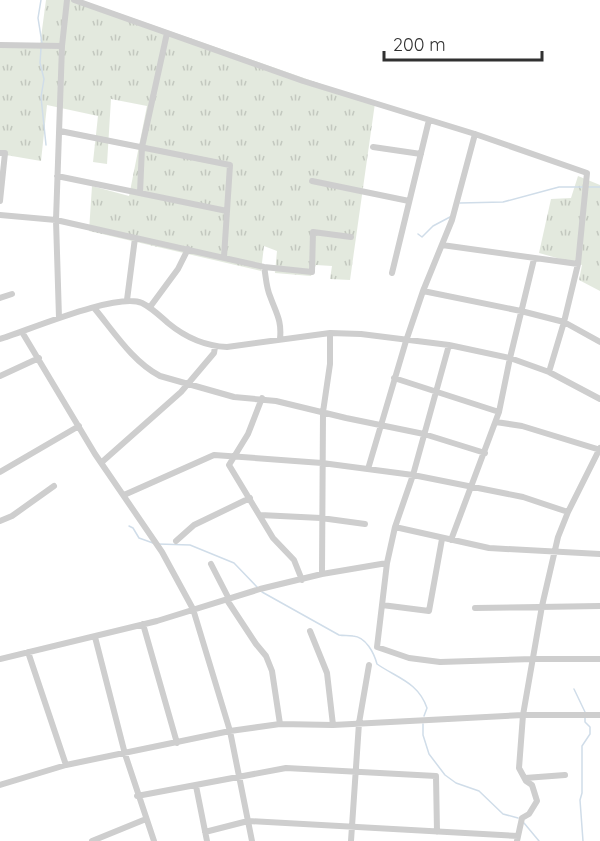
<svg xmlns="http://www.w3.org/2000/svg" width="600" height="841" font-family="Quicksand,sans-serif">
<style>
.grass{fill:url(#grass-tufts)}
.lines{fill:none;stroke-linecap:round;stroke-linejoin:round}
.stream{stroke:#d0dde9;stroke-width:1.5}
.minor{stroke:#cecece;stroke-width:6}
</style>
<defs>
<pattern id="grass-tufts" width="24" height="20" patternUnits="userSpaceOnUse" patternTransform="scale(1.5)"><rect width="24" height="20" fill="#e3e9de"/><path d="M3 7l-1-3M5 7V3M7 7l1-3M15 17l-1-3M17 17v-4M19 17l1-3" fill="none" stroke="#c3c8bf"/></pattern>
</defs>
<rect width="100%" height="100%" fill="#fff"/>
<path class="grass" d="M46 0H81L375 103 350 280 330 279 332 266 316 265 311 276 275 273 277 251 264 246 261 271 89 231 92 186 129 196 147 106 111 99 107 164 93 162 98 116 47 105 41 161 0 154V45H40Z
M578 176 600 185V291L579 280 582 265 539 253 551 199 571 198Z"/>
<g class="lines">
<path class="stream" d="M41 0 38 18 42 43
M41 48 40 63 44 79 41 97 46 145
M589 187H600
M460 203 503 202 559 187H584
M418 234 422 237 433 226 450 217
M129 526 133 528 139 538 153 543
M158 544 190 545 234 563 257 587
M262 592 339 635C344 636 348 635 353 636 366 637 374 653 377 664 397 678 418 682 427 708L424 716
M574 689 585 712
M423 724V735L429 754 445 775 456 783 479 791 503 814 518 818
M524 823 539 841
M583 841 580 800 582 793V746L590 734V727L585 722V717"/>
<path class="minor" d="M74 0 303 81 475 134 587 173 578 264 564 322 549 372
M0 45 62 46
M60 131 230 165 224 257
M373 147 421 154
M0 153H5L0 201
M57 176 227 211
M312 181 409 201
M140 193 142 147 167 33
M0 215 56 220 264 267 312 272 313 232 351 237
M442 245 578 264
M264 267C266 276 266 287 270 296 276 313 282 320 280 339
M392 273 429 120
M423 291 521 311 564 322 600 342
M0 298 12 294
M127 300 135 238
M150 307 178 269 188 249
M95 309C114 332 133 362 160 376L234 397 276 401 346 418 424 434 485 453
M59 318 56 220 62 46 67 0
M22 332 95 454 162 552 193 609 230 731 252 841
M0 339C29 330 117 292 142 303 152 308 160 316 168 323 185 337 204 346 227 347L330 333 361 334 449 345 510 358 549 372 600 399
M449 345 413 475 395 527 387 563 377 647 409 658 440 662 533 659H600
M0 376 39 358
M394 378 499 412
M262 398 248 434 229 465 273 538 294 560 302 580
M496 422 522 426 600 450
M102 462 181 392 214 353 215 347
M368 469 406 341 423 291 452 220 475 134
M0 472 79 426
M124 495 214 455 322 463 413 475 523 497 568 512
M260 515 321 518 365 524
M0 521 12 516 54 486
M395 527 489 548 600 554
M451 540 499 412 510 358 534 259
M176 541 194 525 250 498
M211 564 229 599
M322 574 323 412 330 364V333
M227 600 256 644 266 656 272 671 280 724
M382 605 429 611 442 539
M475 608 600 606
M143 624 177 743
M310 631 327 673 333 725
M95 637 125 754 154 841
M28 652 66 765
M0 659 157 621 260 589 322 574 387 563
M525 778 565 775
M0 785 66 765 230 731 280 724 333 725 523 715H600
M196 786 207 841
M137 796 286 768 436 776 437 832
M205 832 248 821 518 836
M92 841 146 819
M351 841 359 723 369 665
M517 841 522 818 529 814 537 801 532 785 526 781 519 768 523 715 542 606 558 537 568 512 600 448"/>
</g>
<path d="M384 51v9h158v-9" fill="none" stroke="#313131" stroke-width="3"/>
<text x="393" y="51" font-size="18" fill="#313131" stroke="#ffffff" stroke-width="4.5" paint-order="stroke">200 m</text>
</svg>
